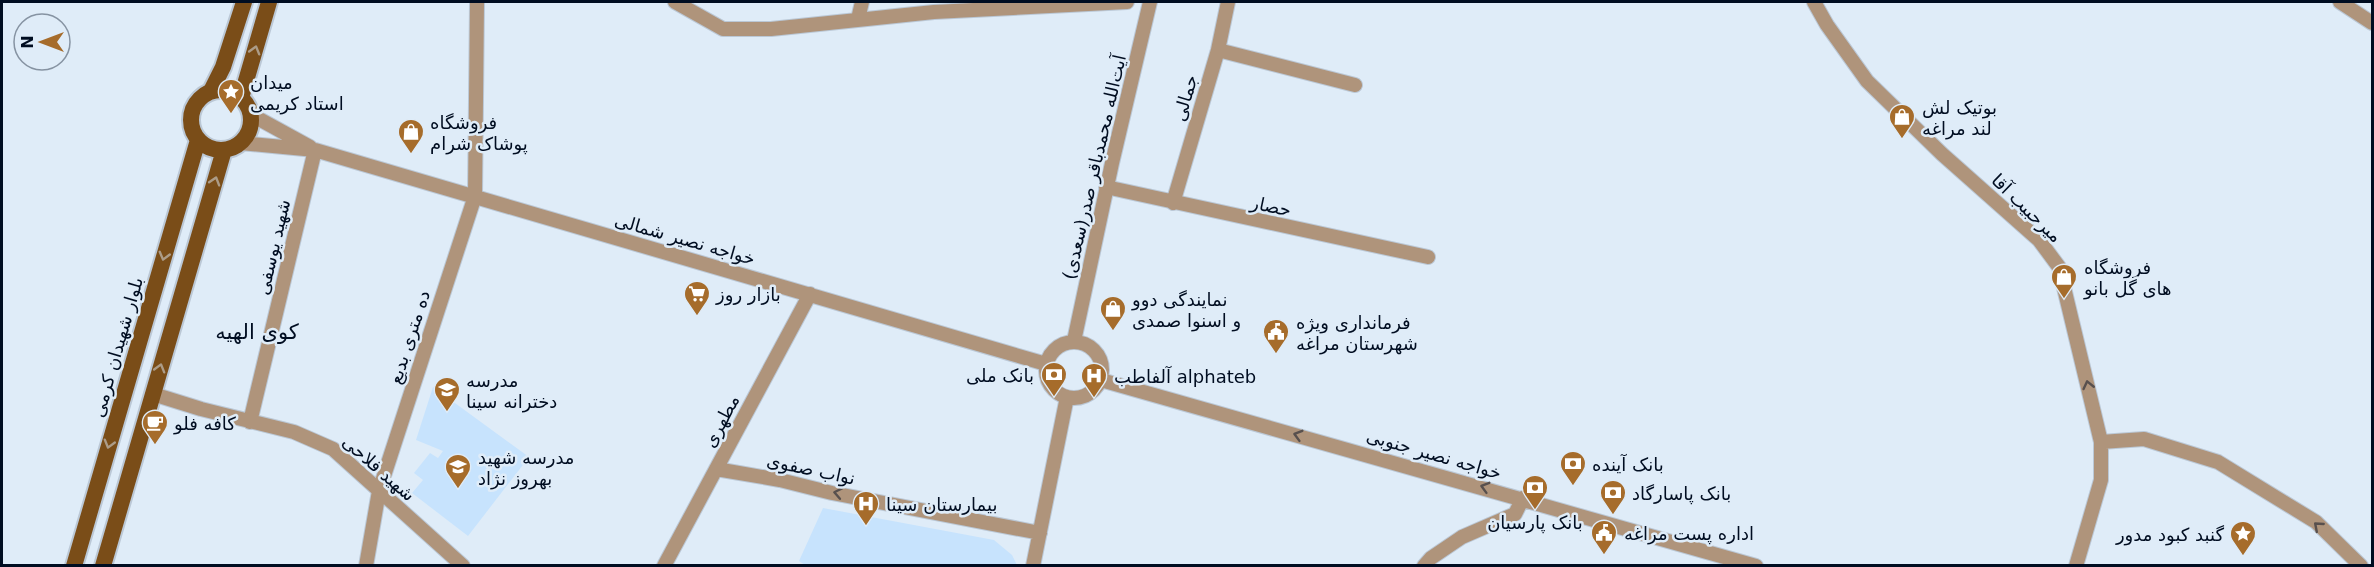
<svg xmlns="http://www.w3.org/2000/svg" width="2374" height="567" font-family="'DejaVu Sans',Cairo,sans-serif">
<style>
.built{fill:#c7e3fd}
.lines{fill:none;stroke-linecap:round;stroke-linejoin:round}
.minor-casing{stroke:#bbc8d6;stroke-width:16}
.major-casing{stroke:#bbc8d6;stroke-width:20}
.minor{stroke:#af947b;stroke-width:14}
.major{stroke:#7a4d18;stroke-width:16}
.oneway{stroke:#ac9c88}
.oneway2{stroke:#58504e}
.labels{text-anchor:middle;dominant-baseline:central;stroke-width:5;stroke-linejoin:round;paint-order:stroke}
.poi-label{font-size:18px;fill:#000d21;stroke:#dfecf8;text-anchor:start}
.street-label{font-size:18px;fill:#000d21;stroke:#dfecf8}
.quarter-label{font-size:21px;fill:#000d21;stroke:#dfecf8}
</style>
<rect width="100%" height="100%" fill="#dfecf8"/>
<path class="built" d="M433 387 529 457 468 536 412 493 423 480 414 473 430 453 438 458 443 451 416 440Z
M823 508 994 540 1012 555 1017 565H805L799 561Z"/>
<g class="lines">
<defs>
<path id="minor" d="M675 2 723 29H771L934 12 1127 2
M1814 2 1827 25 1867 81 1942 154 2039 240 2059 267 2101 442V480L2076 566
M2340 2 2372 23
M858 19 862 2
M1218 50 1355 85
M250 114 310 147
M240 143 315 150 1046 364
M1106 187 1428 257
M1173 203 1218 50 1228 2
M1074 341 1112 163 1150 2
M1046 370a28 28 0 1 1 56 0a28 28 0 1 1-56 0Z
M1101 380 1756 566
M153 394 201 409 294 432 333 449 463 566
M250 422 315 150
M2101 442 2144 439 2218 462 2316 522 2361 566
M716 469 780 480 832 493 1040 533
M366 566 379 491 475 196 477 2
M664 566 810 294
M1033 566 1067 397
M1424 566 1431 558 1462 537 1515 514 1523 498"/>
<path id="major" d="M191 120a30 30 0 1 1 60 0a30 30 0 1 1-60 0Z
M211 91 223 67 244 2
M241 98 269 2
M74 566 198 140
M103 566 224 150"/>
</defs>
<use href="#minor" class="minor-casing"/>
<use href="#major" class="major-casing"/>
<use href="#minor" class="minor"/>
<use href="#major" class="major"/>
</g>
<defs><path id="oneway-chevron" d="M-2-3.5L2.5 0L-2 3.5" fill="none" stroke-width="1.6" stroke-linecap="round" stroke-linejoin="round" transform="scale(1.5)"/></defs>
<g class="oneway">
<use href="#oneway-chevron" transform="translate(255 50) rotate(-74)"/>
<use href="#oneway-chevron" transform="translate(215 181) rotate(-73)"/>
<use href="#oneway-chevron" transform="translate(164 256) rotate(105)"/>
<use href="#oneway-chevron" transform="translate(160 368) rotate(-74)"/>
<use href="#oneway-chevron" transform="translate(109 444) rotate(106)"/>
</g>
<g class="oneway2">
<use href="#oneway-chevron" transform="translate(2088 385) rotate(-103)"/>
<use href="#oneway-chevron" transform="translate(1298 435) rotate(-164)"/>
<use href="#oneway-chevron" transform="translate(1485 487) rotate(-164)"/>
<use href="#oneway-chevron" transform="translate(838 493) rotate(-169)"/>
<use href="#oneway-chevron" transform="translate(2318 526) rotate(-139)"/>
</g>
<defs>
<symbol id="sight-pin" viewBox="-11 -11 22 30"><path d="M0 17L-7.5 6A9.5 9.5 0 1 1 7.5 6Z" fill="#a66c2b" stroke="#dfecf8"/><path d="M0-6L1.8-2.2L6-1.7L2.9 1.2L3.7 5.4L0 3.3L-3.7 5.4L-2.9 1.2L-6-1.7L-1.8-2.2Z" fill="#fff"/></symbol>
<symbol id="shop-pin" viewBox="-11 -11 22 30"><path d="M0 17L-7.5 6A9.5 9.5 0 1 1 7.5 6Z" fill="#a66c2b" stroke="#dfecf8"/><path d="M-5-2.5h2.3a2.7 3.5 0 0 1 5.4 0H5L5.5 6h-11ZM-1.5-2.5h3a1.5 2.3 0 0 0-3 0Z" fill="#fff"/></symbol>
<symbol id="supermarket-pin" viewBox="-11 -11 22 30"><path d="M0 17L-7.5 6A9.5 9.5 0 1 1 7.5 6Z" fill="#a66c2b" stroke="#dfecf8"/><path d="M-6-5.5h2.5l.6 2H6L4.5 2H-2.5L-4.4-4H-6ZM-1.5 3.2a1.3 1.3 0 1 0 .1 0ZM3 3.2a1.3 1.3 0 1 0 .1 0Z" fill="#fff"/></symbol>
<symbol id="civic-pin" viewBox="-11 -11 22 30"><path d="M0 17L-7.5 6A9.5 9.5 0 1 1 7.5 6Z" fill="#a66c2b" stroke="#dfecf8"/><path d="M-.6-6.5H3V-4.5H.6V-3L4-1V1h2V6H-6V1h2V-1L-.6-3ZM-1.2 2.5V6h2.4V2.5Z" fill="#fff"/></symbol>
<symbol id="bank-pin" viewBox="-11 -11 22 30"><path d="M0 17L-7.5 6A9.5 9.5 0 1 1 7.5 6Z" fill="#a66c2b" stroke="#dfecf8"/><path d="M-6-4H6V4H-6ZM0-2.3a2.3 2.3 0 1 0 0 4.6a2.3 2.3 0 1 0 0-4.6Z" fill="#fff"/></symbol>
<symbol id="hospital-pin" viewBox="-11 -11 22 30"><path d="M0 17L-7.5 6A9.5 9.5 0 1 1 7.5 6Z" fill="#a66c2b" stroke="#dfecf8"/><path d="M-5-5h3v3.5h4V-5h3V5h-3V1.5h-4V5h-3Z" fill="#fff"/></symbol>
<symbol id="school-pin" viewBox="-11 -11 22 30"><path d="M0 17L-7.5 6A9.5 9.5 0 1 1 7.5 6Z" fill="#a66c2b" stroke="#dfecf8"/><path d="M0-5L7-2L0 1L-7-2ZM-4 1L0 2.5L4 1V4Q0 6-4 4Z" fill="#fff"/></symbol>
<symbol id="cafe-pin" viewBox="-11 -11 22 30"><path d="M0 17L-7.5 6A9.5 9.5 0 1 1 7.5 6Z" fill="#a66c2b" stroke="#dfecf8"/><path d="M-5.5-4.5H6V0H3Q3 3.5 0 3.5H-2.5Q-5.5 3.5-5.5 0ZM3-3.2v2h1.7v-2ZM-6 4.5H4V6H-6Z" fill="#fff"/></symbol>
</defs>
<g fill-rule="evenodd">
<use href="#sight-pin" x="216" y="77" width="30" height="40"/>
<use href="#shop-pin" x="1887" y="102" width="30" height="40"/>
<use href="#shop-pin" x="396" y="117" width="30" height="40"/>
<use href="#shop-pin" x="2049" y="262" width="30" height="40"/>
<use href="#supermarket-pin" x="682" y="279" width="30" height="40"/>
<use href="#shop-pin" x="1098" y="294" width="30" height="40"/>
<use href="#civic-pin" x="1261" y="317" width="30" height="40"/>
<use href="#bank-pin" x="1039" y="360" width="30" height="40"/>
<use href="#hospital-pin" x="1079" y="361" width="30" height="40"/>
<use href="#school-pin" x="432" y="375" width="30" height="40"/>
<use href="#cafe-pin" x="140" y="408" width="30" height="40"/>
<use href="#bank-pin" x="1558" y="449" width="30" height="40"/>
<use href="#school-pin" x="443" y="452" width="30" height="40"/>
<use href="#bank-pin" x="1520" y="473" width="30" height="40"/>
<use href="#bank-pin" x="1598" y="478" width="30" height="40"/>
<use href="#hospital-pin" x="851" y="489" width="30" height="40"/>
<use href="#civic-pin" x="1589" y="518" width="30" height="40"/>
<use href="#sight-pin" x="2228" y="519" width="30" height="40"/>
</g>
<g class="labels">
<g class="poi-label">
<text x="250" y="82">میدان<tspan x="250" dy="21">استاد کریمی</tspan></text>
<text x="1922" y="107">بوتیک لش<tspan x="1922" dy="21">لند مراغه</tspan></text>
<text x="430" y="122">فروشگاه<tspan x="430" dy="21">پوشاک شرام</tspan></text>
<text x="2084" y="267">فروشگاه<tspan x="2084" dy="21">های گل بانو</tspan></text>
<text x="716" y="294">بازار روز</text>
<text x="1132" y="299">نمایندگی دوو<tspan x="1132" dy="21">و اسنوا صمدی</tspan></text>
<text x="1296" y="322">فرمانداری ویژه<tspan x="1296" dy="21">شهرستان مراغه</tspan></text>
<text x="1034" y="375" text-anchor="end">بانک ملی</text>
<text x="1114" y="376">آلفاطب alphateb</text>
<text x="466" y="380">مدرسه<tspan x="466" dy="21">دخترانه سینا</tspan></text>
<text x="174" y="423">کافه فلو</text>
<text x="478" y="457">مدرسه شهید<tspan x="478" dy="21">بهروز نژاد</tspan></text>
<text x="1592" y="464">بانک آینده</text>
<text x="1632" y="493">بانک پاسارگاد</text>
<text x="886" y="504">بیمارستان سینا</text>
<text x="1535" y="522" text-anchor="middle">بانک پارسیان</text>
<text x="1624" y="533">اداره پست مراغه</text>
<text x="2224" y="534" text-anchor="end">گنبد کبود مدور</text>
</g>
<g class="street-label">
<text transform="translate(1185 98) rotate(-74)">جمالی</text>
<text transform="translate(1094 167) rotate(-77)">آیت‌الله محمدباقر صدر(سعدی)</text>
<text transform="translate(1271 206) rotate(12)">حصار</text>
<text transform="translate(2027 208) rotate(44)">میرحبیب آقا</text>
<text transform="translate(685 239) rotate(16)">خواجه نصیر شمالی</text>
<text transform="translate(273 247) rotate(-77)">شهید یوسفی</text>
<text transform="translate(409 337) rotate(-72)">ده متری بدیع</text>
<text transform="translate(117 347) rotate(-74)">بلوار شهیدان کرمی</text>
<text transform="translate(721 421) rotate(-62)">مطهری</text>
<text transform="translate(1434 454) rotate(16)">خواجه نصیر جنوبی</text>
<text transform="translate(379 468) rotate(41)">شهید فلاحی</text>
<text transform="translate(811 469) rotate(12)">نواب صفوی</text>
</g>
<g class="quarter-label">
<text x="257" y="332">کوی الهیه</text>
</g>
</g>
<rect width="2374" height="567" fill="none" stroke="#000d21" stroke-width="6"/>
<g transform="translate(42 42) rotate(270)"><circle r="28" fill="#dfecf8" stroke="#8693a2" stroke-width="1.5"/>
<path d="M0-4.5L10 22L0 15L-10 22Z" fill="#a66c2b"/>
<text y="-9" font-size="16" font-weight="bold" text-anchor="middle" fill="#000d21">N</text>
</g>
</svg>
